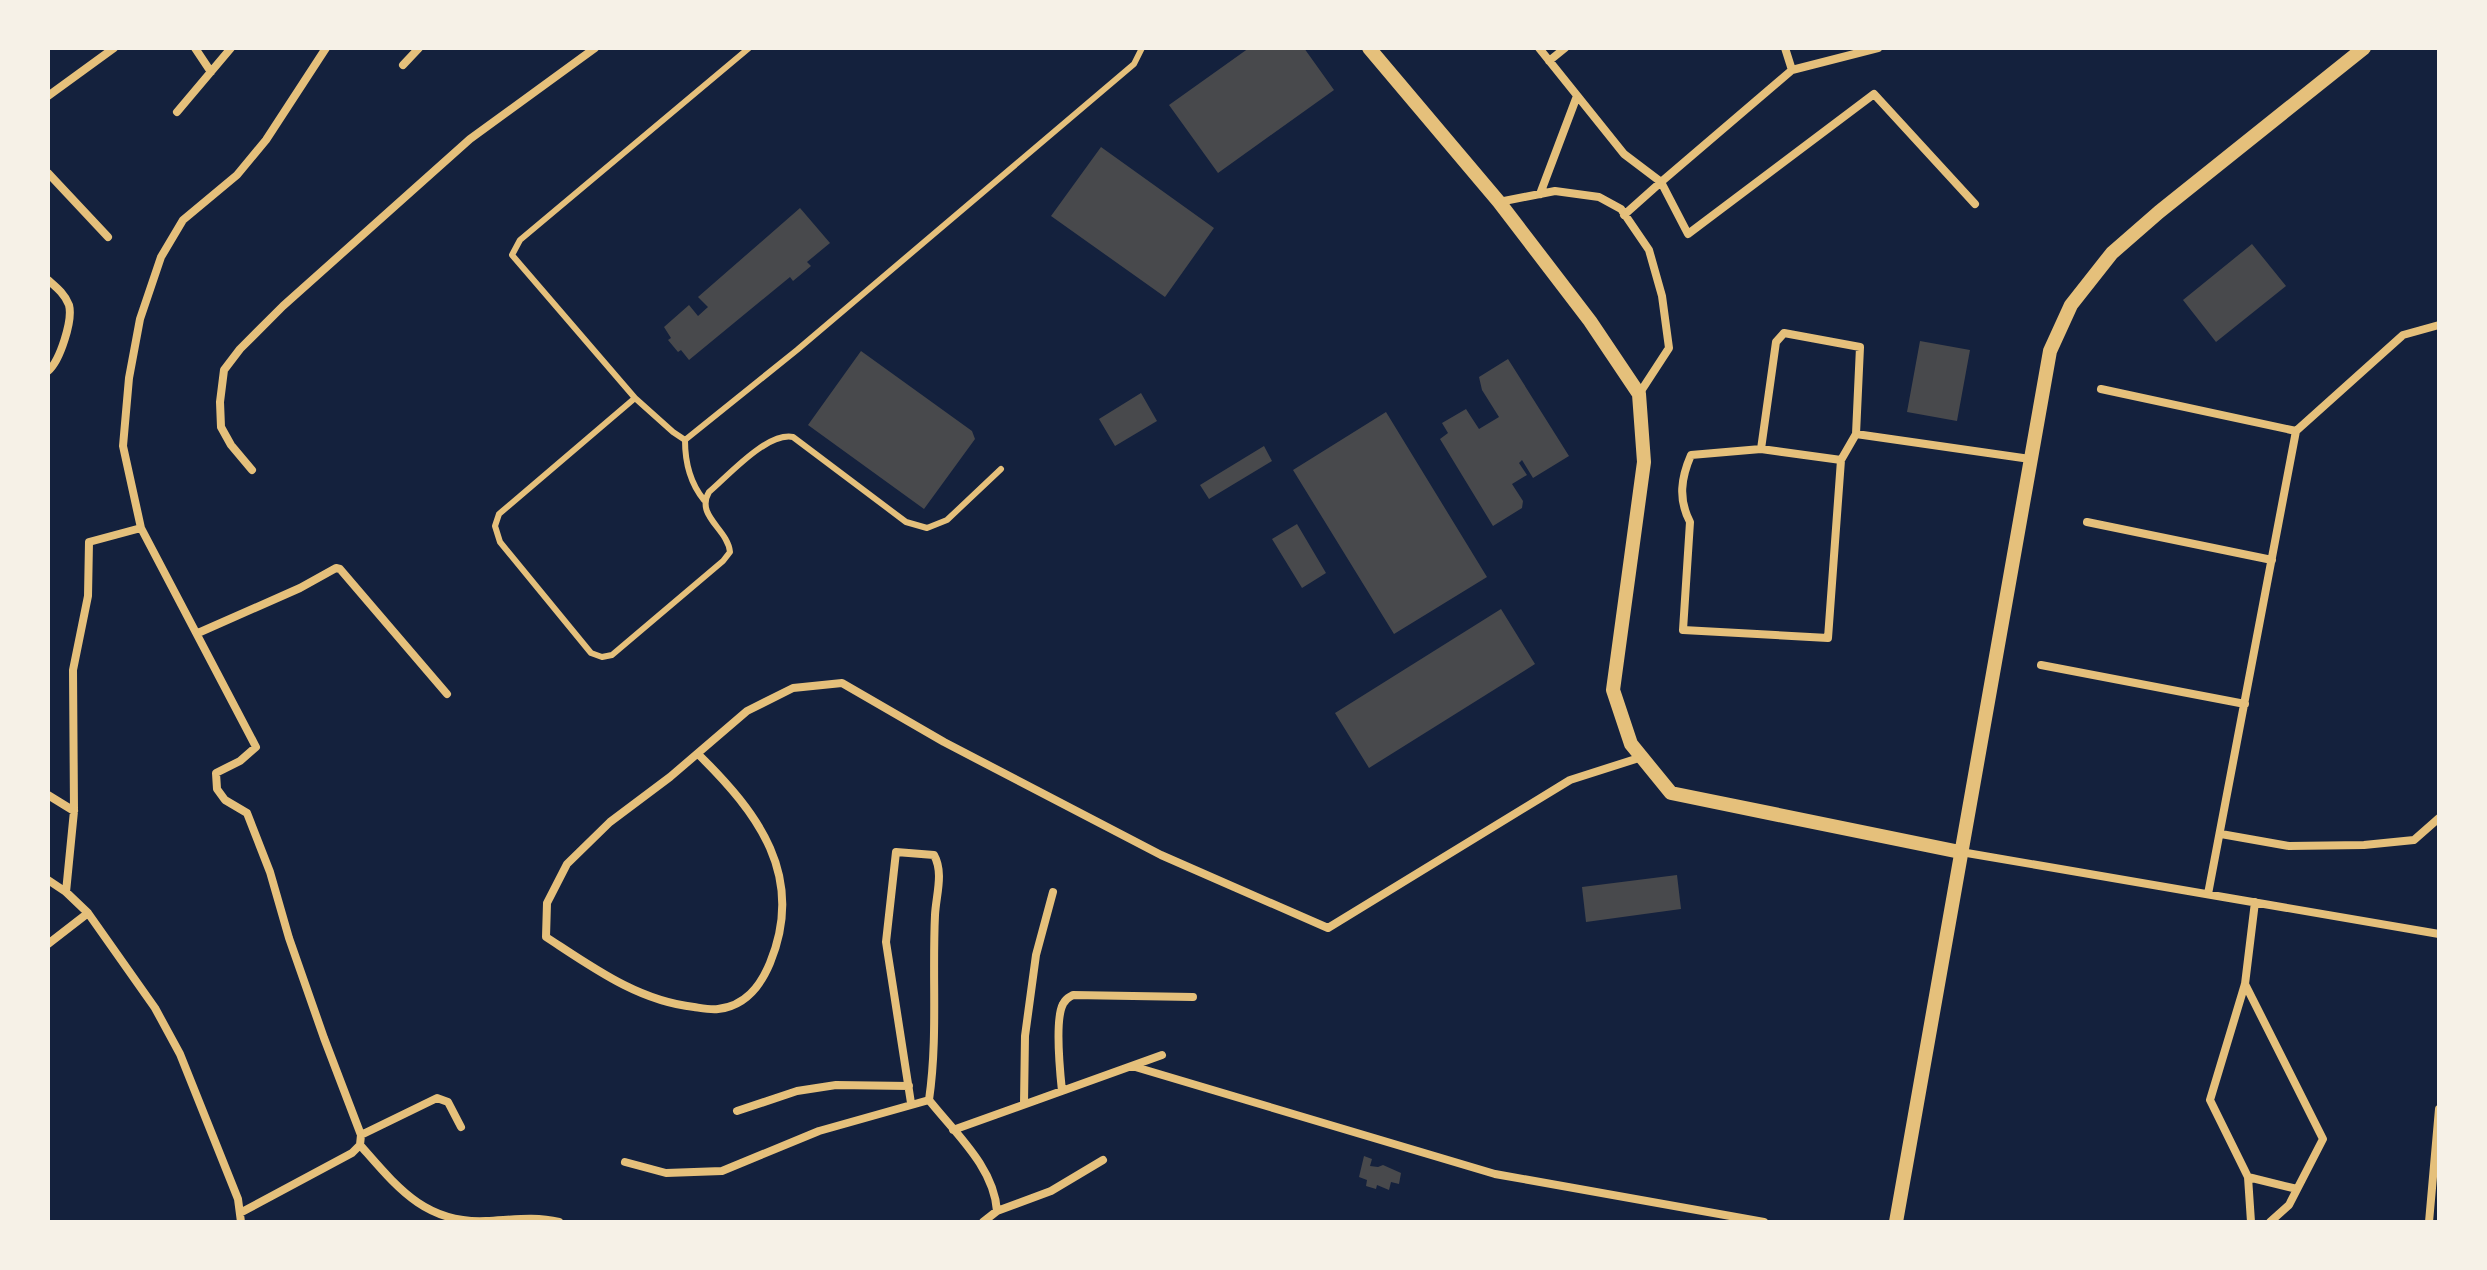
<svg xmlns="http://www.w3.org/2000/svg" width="2487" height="1270" font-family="'Roboto Serif',serif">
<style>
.building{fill:#48494c}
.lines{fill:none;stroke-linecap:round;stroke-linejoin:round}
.service{stroke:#e5c07b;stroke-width:6}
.minor{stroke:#e5c07b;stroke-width:8}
.tertiary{stroke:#e5c07b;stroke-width:14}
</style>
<rect width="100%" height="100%" fill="#14213d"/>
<path class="building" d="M1249 48H1304L1334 90 1218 173 1169 105Z
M1101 147 1214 228 1165 297 1051 216Z
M800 208 830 243 807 262 811 266 793 281 790 277 689 360 681 350 678 352 668 340 671 338 664 327 689 305 698 316 708 307 698 297Z
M2252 244 2286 286 2216 342 2183 300Z
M1920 341 1970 350 1957 421 1907 412Z
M861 351 972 431 975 439 924 509 808 425Z
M1508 359 1569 456 1533 478 1522 460 1519 463 1527 475 1512 484 1523 501 1522 508 1493 526 1440 439 1448 433 1442 423 1466 409 1479 429 1499 417 1482 390 1479 377Z
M1141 393 1157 421 1115 446 1099 419Z
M1386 412 1487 577 1394 634 1293 470Z
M1264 446 1272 461 1209 499 1200 485Z
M1297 524 1326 573 1302 588 1272 539Z
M1501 609 1535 664 1369 768 1335 713Z
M1677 875 1681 909 1586 922 1582 887Z
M1364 1156 1372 1159 1370 1166 1378 1167 1383 1165 1401 1173 1399 1184 1391 1182 1389 1190 1377 1185 1376 1189 1366 1186 1367 1180 1359 1177Z"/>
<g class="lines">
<path class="service" d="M749 48 520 240 512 255 635 398 673 432 685 440 797 350 1134 64 1142 48
M635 398 499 514 495 526 500 542 591 653 602 657 612 655 723 561 730 552C728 529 695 516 709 492 729 475 767 432 793 437L906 522 927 528 947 520 1001 469
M685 440C685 462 690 483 704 500"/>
<path class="minor" d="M195 48 211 72
M1539 48 1624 154 1661 182 1792 70 1785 48
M1549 61 1565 48
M403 65 419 48
M1792 70 1878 48
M48 96 114 48
M177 112 231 48
M48 173 108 237
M1540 194 1577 96
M1499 202 1555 191 1599 197 1621 209 1649 250 1662 296 1669 348 1639 394
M1624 215 1661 182 1688 234 1874 94 1975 204
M48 280C56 287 65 294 69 305 73 320 60 361 48 371
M2101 389 2296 431
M1856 434 1841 460 1761 449 1776 342 1784 333 1860 347 1856 434 2030 459
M1761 449 1691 455C1681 478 1678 499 1690 522L1683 630 1828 638 1841 460
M252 470 231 445 221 427 220 402 224 370 240 349 283 306 470 139 595 48
M2087 522 2272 560
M198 633 300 588 336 568 340 569 447 694
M2041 665 2245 704
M698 754C758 813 806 876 770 963 760 987 745 1006 718 1009 711 1010 701 1008 694 1007 638 1001 592 967 546 937L547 903 567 864 610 822 670 777 747 711 793 688 842 683 944 742 1161 855 1328 928 1570 780 1642 757
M48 795 74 811
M2221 834 2289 846 2364 845 2414 840 2439 818
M1961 852 2439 934
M48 880 66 892 88 913 155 1008 180 1054 238 1199 241 1222
M66 892 74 811 73 670 88 596 89 542 141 528
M2208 894 2296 431 2403 335 2439 325
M48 944 88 913
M2245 984 2323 1139 2289 1205 2270 1222
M1132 1066 1495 1174 1764 1222
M1062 1091C1060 1072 1055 1019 1063 1004 1066 998 1068 998 1073 995L1193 997
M911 1103 886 942 896 852 934 855C944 873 936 895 935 915 932 978 938 1038 929 1100 955 1133 994 1167 997 1211L983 1222
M1024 1103 1025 1036 1036 955 1053 892
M737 1111 797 1091 836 1085 909 1086
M953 1130 1162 1055
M361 1135 437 1098 448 1102 461 1127
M360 1145C397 1187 425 1224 486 1221 511 1220 535 1216 559 1222
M625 1162 666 1173 722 1171 819 1131 929 1100
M2248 1177 2297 1189
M997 1211 1051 1191 1103 1160
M240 1213 352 1153 360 1145 361 1135 324 1038 289 938 270 872 247 813 225 800 217 789 216 773 240 761 256 747 141 528 123 446 129 378 140 319 161 257 183 220 237 175 266 140 326 48
M2251 1222 2248 1177 2210 1100 2245 984 2255 902
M2429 1222 2439 1109"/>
<path class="tertiary" d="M1369 48 1499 202 1590 321 1639 394 1644 462 1613 690 1631 744 1671 793 1960 852
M1896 1222 2050 351 2071 305 2112 253 2159 212 2364 48"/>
</g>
<rect width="2487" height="1270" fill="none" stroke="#f6f1e7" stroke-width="100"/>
</svg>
